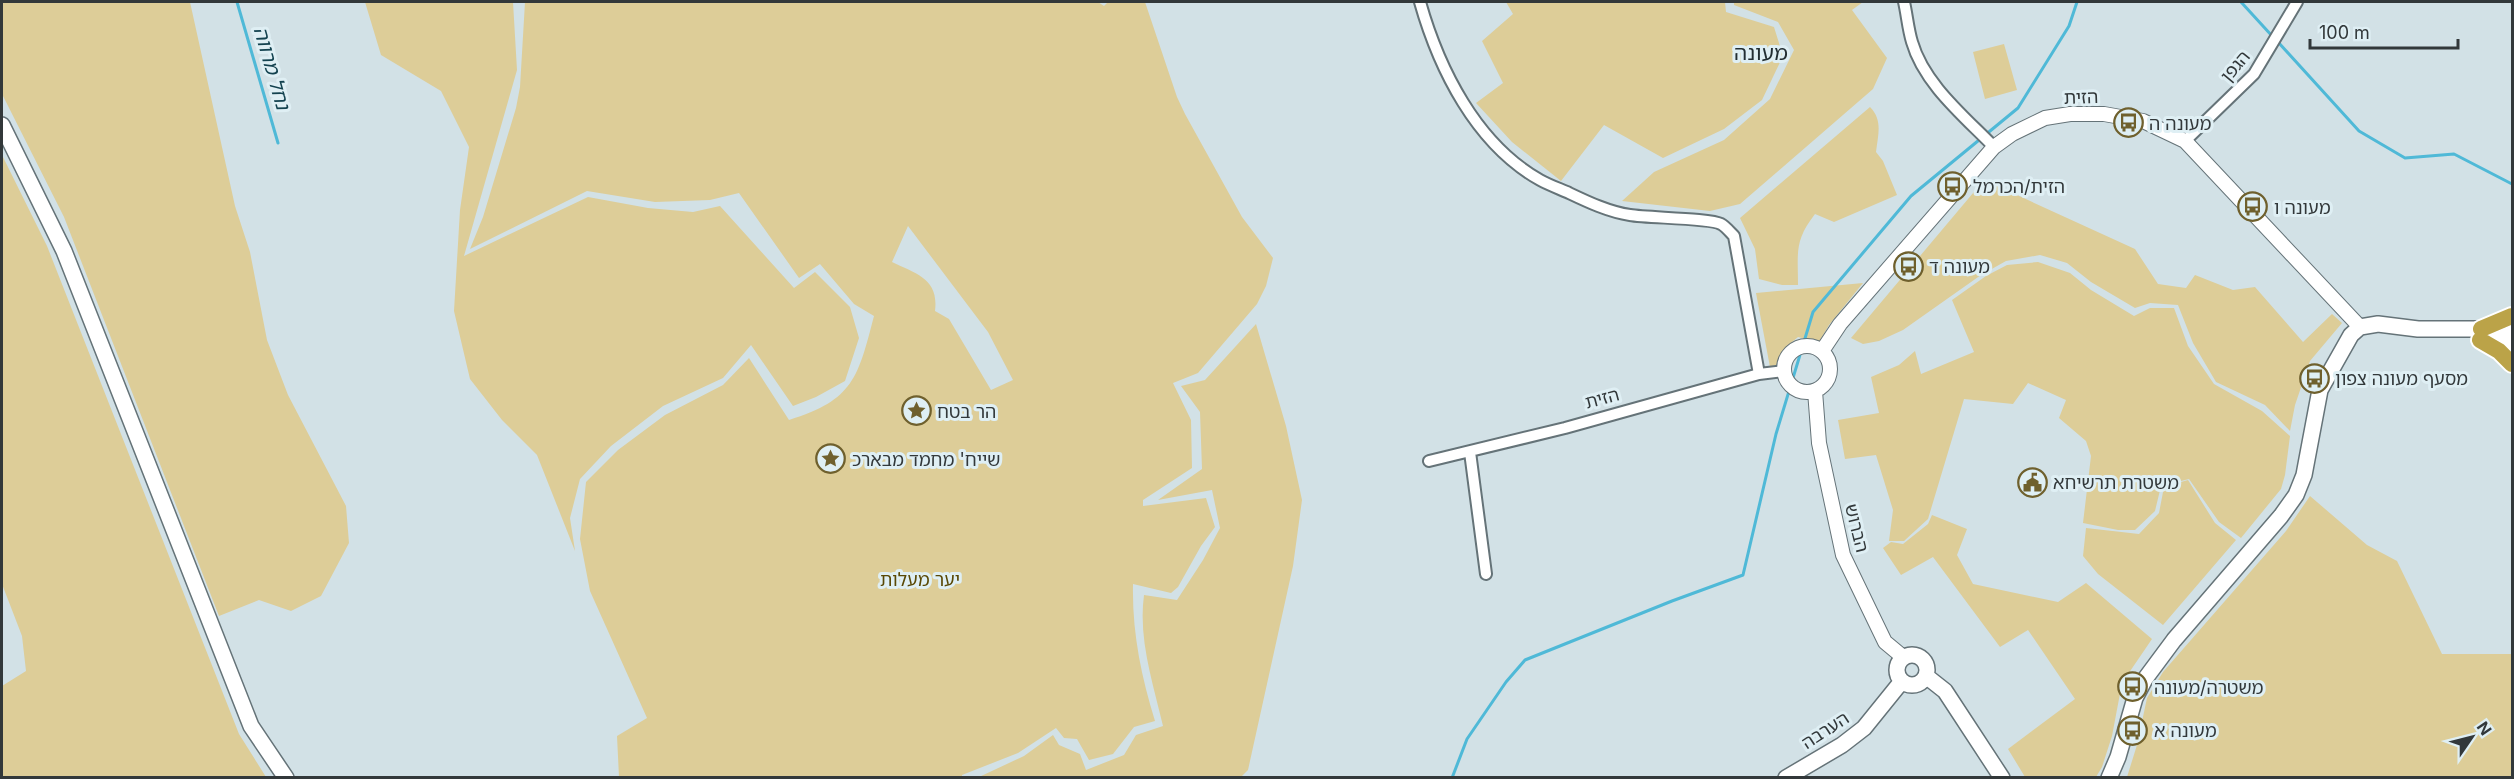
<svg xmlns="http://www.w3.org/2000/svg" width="2514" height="779" font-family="Inter,'Noto Sans Hebrew',sans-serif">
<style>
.green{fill:#ddcd98;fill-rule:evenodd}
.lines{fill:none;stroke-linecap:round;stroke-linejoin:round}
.stream{stroke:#4fb9d7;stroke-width:3}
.minor-casing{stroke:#657378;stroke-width:14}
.tertiary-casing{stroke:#657378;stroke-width:16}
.secondary-casing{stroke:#657378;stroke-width:18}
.trunk-casing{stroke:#fff;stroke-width:20}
.minor{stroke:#fff;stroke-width:10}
.tertiary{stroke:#fff;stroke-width:14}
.secondary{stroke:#fff;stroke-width:15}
.trunk{stroke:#bba348;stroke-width:16}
.labels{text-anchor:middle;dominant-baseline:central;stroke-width:6;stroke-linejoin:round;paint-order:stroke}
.street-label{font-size:18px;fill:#32383a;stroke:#dfeff4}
.poi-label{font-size:18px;fill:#32383a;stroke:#dfeff4;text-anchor:start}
.park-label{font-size:18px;fill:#594805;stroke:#dfeff4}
.water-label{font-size:20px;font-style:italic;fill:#13424f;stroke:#dfeff4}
.quarter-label{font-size:21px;fill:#222e32;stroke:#dfeff4}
</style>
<rect width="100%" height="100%" fill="#d2e1e6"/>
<path class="green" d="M2 2H190L235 206 250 252 267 340 288 395 346 506 349 543 321 596 291 611 259 600 219 616 64 217 2 94Z
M365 2H513L517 70 464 256 588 197 648 208 693 212 720 206 794 288 815 272 850 307 859 338 845 381 816 397 793 406 751 345 723 378 663 406 611 446 580 479 570 518 575 551 537 455 502 420 470 379 454 311 460 210 469 147 441 91 381 55Z
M525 2H1098L1104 6 1108 2H1145L1177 97 1185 114 1242 217 1273 258 1266 286 1257 304 1198 373 1173 383 1191 420 1192 468 1143 500V506L1206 498 1215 527 1201 546 1178 587 1171 593 1133 584C1132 632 1141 675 1155 721L1134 727 1113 754 1089 760 1077 739 1064 738 1056 728 1018 753 962 775V777H619L617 736 647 718 590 591 580 539 586 482 618 450 665 415 723 385 749 358 789 420C854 400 858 377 874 316L854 304 820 264 799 278 739 193 710 200 655 202 587 191 470 249 483 217 516 108 520 87ZM908 226 988 332 1013 380 991 390 949 319 935 311C939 279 917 274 892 262Z
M1506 2H1725L1726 12 1774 27 1783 56 1762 100 1724 129 1663 158 1604 125 1561 181 1512 142 1476 103 1503 83 1482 41 1513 14Z
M1734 2H1863L1852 10 1887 58 1873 89 1740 204 1710 211 1622 201 1654 172 1724 140 1770 99 1794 50 1778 22 1734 5Z
M2004 44 2017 90 1985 99 1973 52Z
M1870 107C1883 120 1878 135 1876 152L1883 161 1897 195 1834 222 1815 214C1794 241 1798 253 1798 285H1782L1759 279 1755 249 1740 218Z
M2 155 47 246 239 734 266 777H2V686L26 671 22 636 2 584Z
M1984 180 2135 249 2158 284 2186 288 2195 275 2233 290 2255 287 2303 342 2332 314 2342 323 2310 361 2295 405 2290 431 2265 405 2216 382 2193 343 2178 305 2150 303 2135 308 2091 282 2067 263 2040 255 2006 261 1981 275 1903 330 1879 341 1863 344 1851 338Z
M2038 262 2070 273 2091 290 2134 316 2150 308H2174L2188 346 2214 384 2262 411 2290 436 2285 475 2281 489 2241 538 2219 522 2189 479 2161 486 2155 511 2135 530H2118L2083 523 2091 456 2086 441 2059 418 2066 400 2028 383 2013 404 1964 399 1928 519 1904 541H1889L1893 510 1876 455 1845 459 1838 420 1879 413 1871 377 1899 365 1915 351 1921 374 1974 352 1952 300 1986 276 2007 265Z
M1863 283 1829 325 1819 342 1798 337 1785 348 1779 364 1770 367 1756 293Z
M1256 324 1286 426 1302 500 1293 566 1248 770 1240 778 979 777 1024 756 1053 735 1059 745 1080 754 1086 770 1124 755 1136 735 1163 726C1153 683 1138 639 1144 595L1177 600 1203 560 1220 528 1212 490 1158 500 1202 469 1200 412 1181 386 1205 380Z
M2188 480 2215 523 2236 540 2163 625 2098 574 2083 556 2086 528 2139 534 2159 513 2164 487Z
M2310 496 2367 545 2397 561 2442 654H2512V777H2127L2137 745 2147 698 2163 672 2286 531Z
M1932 515 1967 529 1957 555 1973 584 2058 602 2086 583 2152 639 2122 683 2112 736 2102 767 2096 777H2025L2008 749 2075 699 2028 630 2000 647 1933 557 1901 575 1883 548 1891 542 1903 544 1928 524Z"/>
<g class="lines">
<path class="stream" d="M237 2 278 143
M2241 2 2273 37
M2278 42 2359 131 2405 158 2454 154 2512 184
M1452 778 1467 739 1506 682 1525 660 1672 601 1743 575 1776 434 1813 312 1911 196 2018 108 2069 26 2077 2"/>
<defs>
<path id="minor" d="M1420 2C1439 69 1476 144 1540 180 1549 185 1560 189 1569 193 1588 202 1609 212 1630 215 1647 218 1710 218 1721 224 1725 226 1730 232 1734 236L1759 374
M1904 2C1907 15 1908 29 1912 42 1924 84 1965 117 1994 147
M2185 141 2254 74 2297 2
M1470 452 1486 574
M1429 461 1565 428 1759 374 1784 371"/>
<path id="tertiary" d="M1784 369a23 23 0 1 1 46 0a23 23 0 1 1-46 0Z
M1822 351 1840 324 1994 147 2012 134 2045 118 2070 114H2104L2143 121 2185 141 2360 327
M1815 391 1819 443 1843 555 1885 642 1903 657"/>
<path id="secondary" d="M2 125 64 251 251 726 286 778
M2480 340 2512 342
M1897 670a15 15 0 1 1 30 0a15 15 0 1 1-30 0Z
M1926 676 1945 691 2002 778
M1786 778 1842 745 1864 728 1902 681
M2109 778 2118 757 2135 698 2145 679 2174 640 2281 516 2296 495 2304 475 2320 390 2351 335 2360 327 2378 324 2418 329H2512"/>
<path id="trunk" d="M2481 329 2512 316
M2480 340 2499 351 2512 364"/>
</defs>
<use href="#minor" class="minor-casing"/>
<use href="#tertiary" class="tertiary-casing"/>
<use href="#secondary" class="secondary-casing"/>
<use href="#trunk" class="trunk-casing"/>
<use href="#minor" class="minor"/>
<use href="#tertiary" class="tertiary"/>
<use href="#secondary" class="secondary"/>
<use href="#trunk" class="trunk"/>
</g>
<defs>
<symbol id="bus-ring" viewBox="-11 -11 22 22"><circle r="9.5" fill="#dfeff4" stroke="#6f602d" stroke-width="1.5"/><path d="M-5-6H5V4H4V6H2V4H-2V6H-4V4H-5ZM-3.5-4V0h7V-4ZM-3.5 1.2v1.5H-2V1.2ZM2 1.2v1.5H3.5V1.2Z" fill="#6f602d"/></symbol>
<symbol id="sight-ring" viewBox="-11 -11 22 22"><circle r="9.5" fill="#dfeff4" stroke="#6f602d" stroke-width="1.5"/><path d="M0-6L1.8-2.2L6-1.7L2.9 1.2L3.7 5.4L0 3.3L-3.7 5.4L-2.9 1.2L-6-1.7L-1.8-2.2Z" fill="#6f602d"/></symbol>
<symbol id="civic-ring" viewBox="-11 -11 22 22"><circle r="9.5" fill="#dfeff4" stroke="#6f602d" stroke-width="1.5"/><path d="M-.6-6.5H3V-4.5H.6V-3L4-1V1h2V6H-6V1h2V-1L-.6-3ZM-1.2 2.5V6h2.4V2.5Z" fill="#6f602d"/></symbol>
</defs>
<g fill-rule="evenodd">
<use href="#bus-ring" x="2112" y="106" width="33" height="33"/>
<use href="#bus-ring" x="1936" y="170" width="33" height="33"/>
<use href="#bus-ring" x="2236" y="190" width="33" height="33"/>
<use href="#bus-ring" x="1892" y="250" width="33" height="33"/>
<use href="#bus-ring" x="2298" y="362" width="33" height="33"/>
<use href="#sight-ring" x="900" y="394" width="33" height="33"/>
<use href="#sight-ring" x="814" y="442" width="33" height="33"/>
<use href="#civic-ring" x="2016" y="466" width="33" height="33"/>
<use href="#bus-ring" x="2116" y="670" width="33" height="33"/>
<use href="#bus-ring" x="2116" y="714" width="33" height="33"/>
</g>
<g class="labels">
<g class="street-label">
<text transform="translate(2235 66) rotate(-50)">הגפן</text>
<text transform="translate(2081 97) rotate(-2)">הזית</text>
<text transform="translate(1602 398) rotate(-15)">הזית</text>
<text transform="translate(1857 528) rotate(76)">הברוש</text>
<text transform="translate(1825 730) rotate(-33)">הערבה</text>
</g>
<g class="poi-label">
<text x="2149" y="123">מעונה ה</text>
<text x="1973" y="186">הזית/הכרמל</text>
<text x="2274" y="207">מעונה ו</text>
<text x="1929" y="266">מעונה ד</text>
<text x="2335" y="378">מסעף מעונה צפון</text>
<text x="937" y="411">הר בטח</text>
<text x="852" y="459">שייח' מחמד מבארכ</text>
<text x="2053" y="482">משטרת תרשיחא</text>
<text x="2154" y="687">משטרה/מעונה</text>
<text x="2154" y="730">מעונה א</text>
</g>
<g class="park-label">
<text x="920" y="579">יער מעלות</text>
</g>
<g class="water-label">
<text transform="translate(272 68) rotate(74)">נחל מרווה</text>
</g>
<g class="quarter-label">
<text x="1761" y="52">מעונה</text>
</g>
</g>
<rect width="2514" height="779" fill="none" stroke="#32383a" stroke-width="6"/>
<g transform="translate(2472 737) rotate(55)" stroke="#dfeff4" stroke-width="4.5" paint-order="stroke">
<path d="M0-4.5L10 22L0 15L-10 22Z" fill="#32383a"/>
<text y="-9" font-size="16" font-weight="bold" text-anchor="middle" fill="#32383a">N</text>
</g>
<path d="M2310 39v9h148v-9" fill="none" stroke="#32383a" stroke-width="3"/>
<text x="2319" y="39" font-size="18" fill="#32383a" stroke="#dfeff4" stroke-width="4.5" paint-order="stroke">100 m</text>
</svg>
